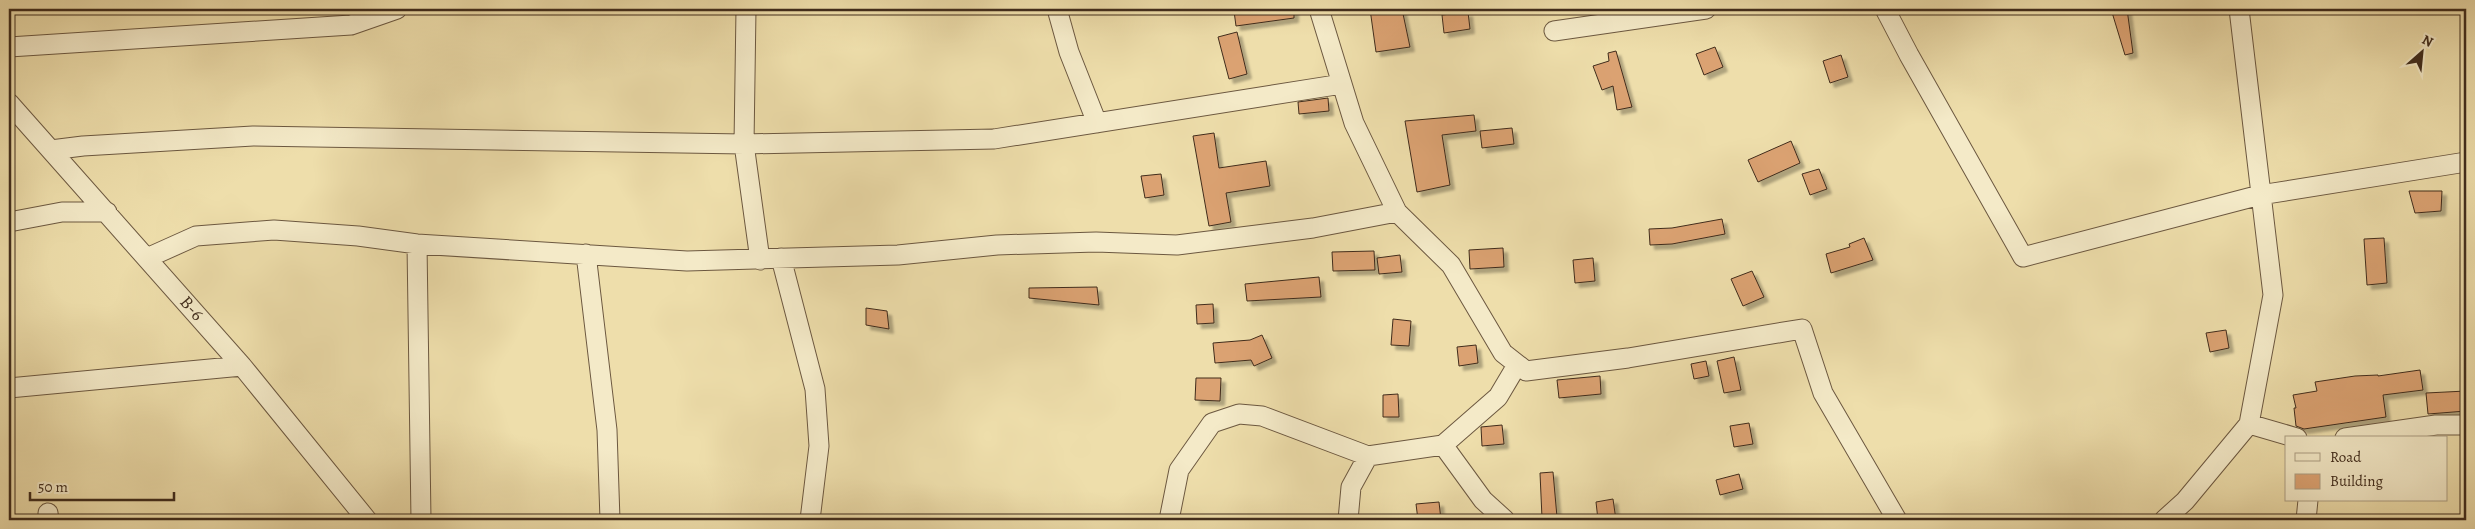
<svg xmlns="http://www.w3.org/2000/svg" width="2475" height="529" font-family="Alegreya,serif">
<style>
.building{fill:#dba272;stroke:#402c1c;filter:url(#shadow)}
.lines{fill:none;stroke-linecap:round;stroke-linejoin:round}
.minor-casing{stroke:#6c5840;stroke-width:21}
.minor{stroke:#f4eac8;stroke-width:19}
.labels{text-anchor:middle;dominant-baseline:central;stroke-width:4.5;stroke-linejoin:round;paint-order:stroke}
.street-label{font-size:18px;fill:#402c1c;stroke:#f4eac8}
</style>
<defs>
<filter id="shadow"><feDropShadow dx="4.5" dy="4.5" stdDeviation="1" flood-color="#0004"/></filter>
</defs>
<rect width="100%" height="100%" fill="#eedeab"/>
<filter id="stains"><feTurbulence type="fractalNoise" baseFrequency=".004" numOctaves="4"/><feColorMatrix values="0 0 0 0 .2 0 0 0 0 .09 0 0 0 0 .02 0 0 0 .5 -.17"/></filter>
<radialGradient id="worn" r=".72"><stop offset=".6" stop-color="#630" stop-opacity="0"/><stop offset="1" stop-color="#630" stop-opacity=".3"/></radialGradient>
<path class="building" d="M1250 9H1294V18L1236 26 1234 11Z
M1370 9H1402L1410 47 1376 52Z
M2111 9H2127L2133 53 2125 55Z
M1468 12 1470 29 1444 33 1442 15Z
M1237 32 1247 74 1229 79 1218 37Z
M1715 47 1723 67 1704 75 1696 54Z
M1616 51 1632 107 1617 110 1613 86 1602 90 1593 66 1609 61 1608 53Z
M1841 55 1848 77 1830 83 1823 61Z
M1328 98 1329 111 1299 114 1298 102Z
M1474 115 1476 131 1442 135 1450 185 1417 192 1405 121Z
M1512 128 1514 144 1482 148 1480 131Z
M1214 133 1219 168 1266 161 1270 186 1226 193 1231 222 1209 226 1193 136Z
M1791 141 1800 163 1758 182 1748 160Z
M1819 169 1827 189 1810 195 1802 174Z
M1161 174 1164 195 1145 198 1141 176Z
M2409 191H2442L2441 211 2415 213Z
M1722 219 1725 234 1672 244 1650 245 1649 229 1672 228Z
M1864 238 1873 260 1831 273 1826 254 1850 247 1849 244Z
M2384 238 2387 283 2367 285 2364 239Z
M1503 248 1504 267 1470 269 1469 250Z
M1374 251 1375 270 1333 271 1332 252Z
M1400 255 1402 272 1379 274 1377 258Z
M1593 258 1595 281 1575 283 1573 260Z
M1752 271 1764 297 1743 306 1731 279Z
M1319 277 1321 297 1247 301 1245 284Z
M1097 287 1099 305 1029 298V288Z
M1213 304 1214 323 1197 324 1196 305Z
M866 308 887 311 889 329 866 325Z
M1393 319 1411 321 1409 346 1391 345Z
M2226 330 2229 348 2210 352 2206 333Z
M1262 335 1272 358 1254 366 1251 360 1215 363 1213 343 1250 340Z
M1476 345 1478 363 1459 366 1457 347Z
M1734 357 1741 390 1724 393 1717 361Z
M1706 361 1709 376 1694 379 1691 364Z
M2420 370 2423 390 2383 395 2386 417 2304 429 2296 426 2294 408H2296L2293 395 2317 391 2315 382 2355 376 2378 375V376Z
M1600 376 1601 394 1559 398 1557 380Z
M1196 378H1221L1220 401 1195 400Z
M2466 391V411L2428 414 2426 393Z
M1398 394 1399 417H1383V395Z
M1749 423 1753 444 1734 447 1730 426Z
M1502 425 1504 444 1482 446 1481 427Z
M1553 472 1557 517 1542 518 1540 473Z
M1739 474 1743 489 1720 495 1716 480Z
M1613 499 1616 520H1598L1596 502Z
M1439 502 1441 520H1418L1416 504Z"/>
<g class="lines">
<defs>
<path id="minor" d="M746 9 744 144 760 260
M1057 9 1069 52 1097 123
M1319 9 1354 123 1397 212 1451 265 1503 353 1526 371 1628 358 1802 329 1823 393 1897 520
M1885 9 1909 55 2023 257 2260 195 2466 162
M1554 31 1706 9
M9 47 351 25 397 9
M9 103 242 366 367 520
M51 150 83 146 253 136 744 144 994 139 1342 84
M9 222 62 212H107
M417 244 421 520
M586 254 607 430 610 520
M147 258 196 236 274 230 358 236 417 244 687 261 898 255 997 245 1096 242 1177 245 1313 228 1397 212
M781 258 815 389 819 446 810 520
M9 388 242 366
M2249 424 2297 438
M2345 438 2436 425H2466
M1443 445 1483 500 1505 520
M48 513 49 520
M1169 520 1179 470 1212 423 1239 414 1262 416 1368 456 1443 445 1498 397 1517 365
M1348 520 1351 487 1368 456
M2164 520 2185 501 2249 424 2273 295 2239 9
M2306 520 2308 500"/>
</defs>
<use href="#minor" class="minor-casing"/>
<use href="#minor" class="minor"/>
</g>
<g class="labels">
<g class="street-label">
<text transform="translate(192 308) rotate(49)">B-6</text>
</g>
</g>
<rect width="2475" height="529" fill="none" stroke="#eedeab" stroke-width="30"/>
<rect x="10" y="10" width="2455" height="509" fill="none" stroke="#402c1c" stroke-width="2.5"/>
<rect x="15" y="15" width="2445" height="499" fill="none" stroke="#402c1c"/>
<rect x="2285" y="436" width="162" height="65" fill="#f4eac8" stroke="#ac9e83"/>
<rect x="2295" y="453" width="25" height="8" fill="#f4eac8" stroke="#ac9e83"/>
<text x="2330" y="462" font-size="15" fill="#402c1c">Road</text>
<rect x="2295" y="474" width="25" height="15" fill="#dba272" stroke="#ac9e83"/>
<text x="2330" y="486" font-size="15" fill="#402c1c">Building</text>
<g transform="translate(2422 52) rotate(27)" stroke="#f4eac8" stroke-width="4" paint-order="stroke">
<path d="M0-4L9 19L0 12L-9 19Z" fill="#402c1c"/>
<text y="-8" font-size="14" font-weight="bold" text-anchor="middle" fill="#402c1c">N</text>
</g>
<path d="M30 492v8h144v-8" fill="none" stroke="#402c1c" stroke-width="2.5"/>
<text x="38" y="492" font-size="15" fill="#402c1c" stroke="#f4eac8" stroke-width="4" paint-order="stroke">50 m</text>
<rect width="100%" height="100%" filter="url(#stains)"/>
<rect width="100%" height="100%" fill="url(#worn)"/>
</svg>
